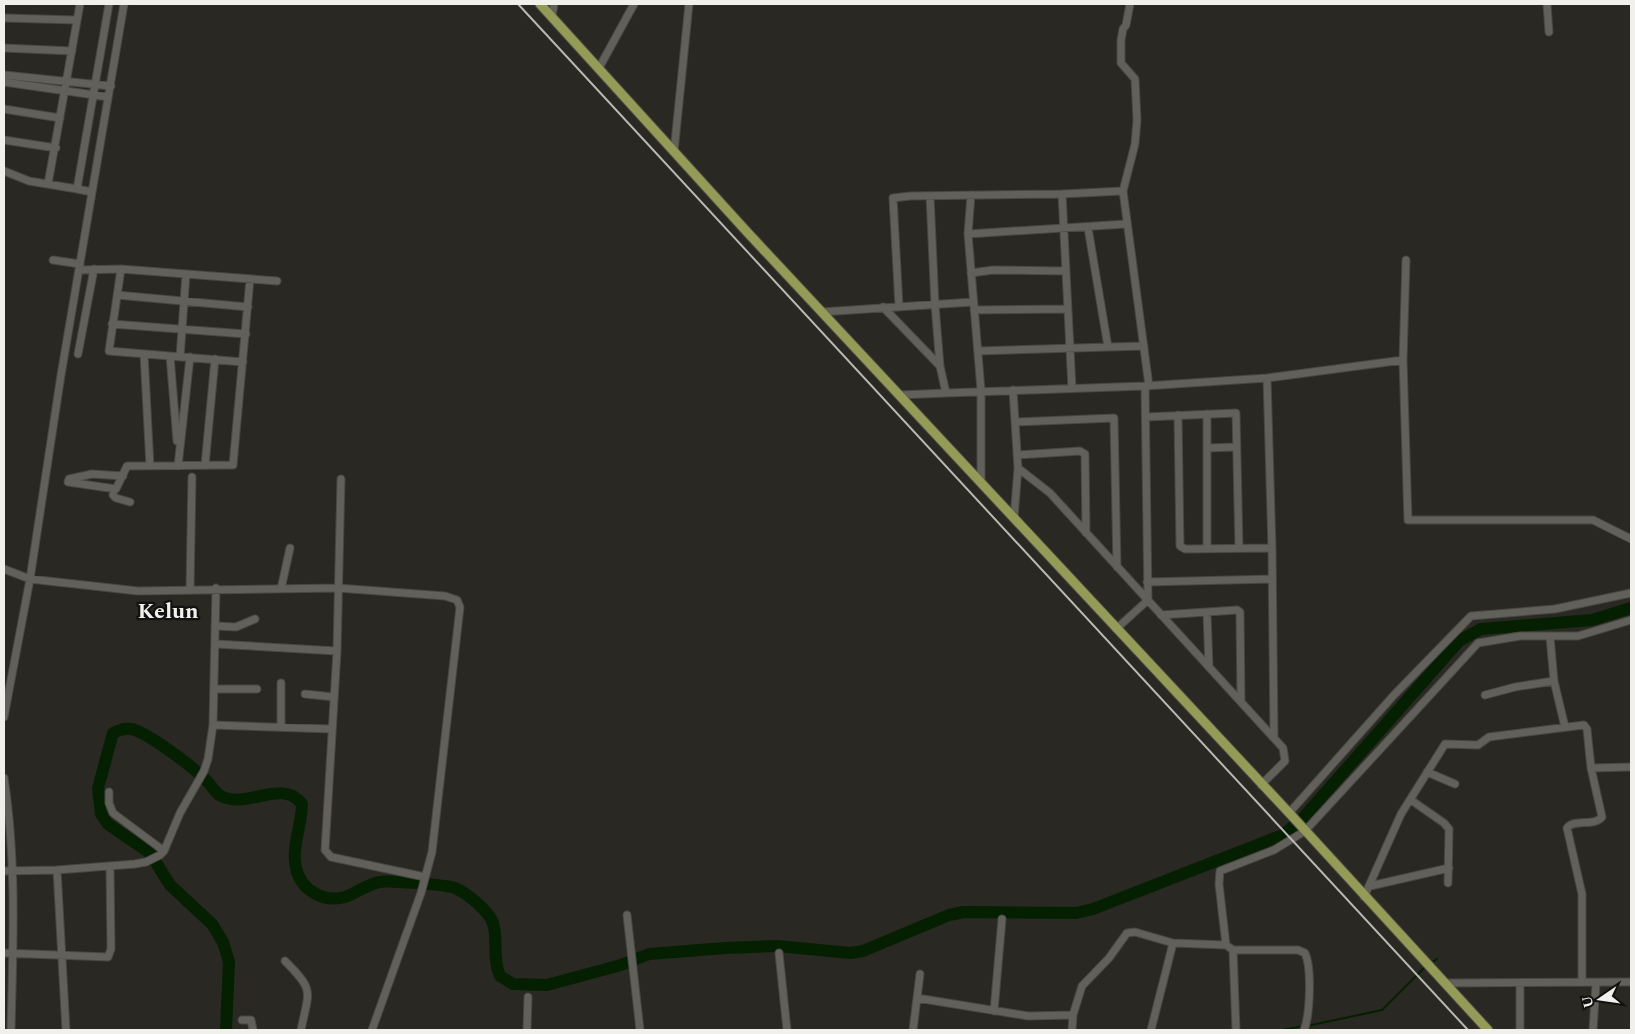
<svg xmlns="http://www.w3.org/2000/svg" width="1635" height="1034" font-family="Spectral,serif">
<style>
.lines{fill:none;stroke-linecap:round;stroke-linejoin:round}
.stream{stroke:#052000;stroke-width:2}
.river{stroke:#052000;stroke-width:12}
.minor-casing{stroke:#484743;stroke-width:9}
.major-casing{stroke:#484743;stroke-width:11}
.minor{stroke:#62605b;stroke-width:7}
.major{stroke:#939b56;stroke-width:9}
.rail{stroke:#b9b8b4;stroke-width:2}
.labels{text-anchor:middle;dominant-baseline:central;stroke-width:4.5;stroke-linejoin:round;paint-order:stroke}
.quarter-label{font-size:22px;font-weight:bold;fill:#f1f0ed;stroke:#12110f}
</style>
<rect width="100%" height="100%" fill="#292823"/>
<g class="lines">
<path class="stream" d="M1431 963 1437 959
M1307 1026 1382 1010 1425 967
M1282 1030 1303 1026"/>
<path class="river" d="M226 1030 229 962 223 942 212 924 170 885 150 853 108 824 101 814 98 788 113 733C119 730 124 728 131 729 146 731 194 768 206 780 211 785 214 791 219 795 245 811 282 777 302 804 302 825 291 847 296 868 301 890 323 903 345 897 357 893 367 884 380 882 387 880 448 885 455 888 467 893 483 907 490 917 500 932 491 957 500 976L513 984 547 985 621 965 649 954 725 948 777 946 851 953 863 951 949 915 964 912 1076 913 1093 909 1283 835 1303 818 1459 641 1481 629 1592 620 1631 608"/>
<defs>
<path id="minor" d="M1130 4 1126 25 1123 29 1121 40V63L1135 79 1137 120 1135 144 1123 191 1149 386
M1547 4 1549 32
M552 16 554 4
M4 18 76 20
M4 48 72 51
M599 68 634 4
M4 75 111 86
M4 82 108 97
M4 109 60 118
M4 140 56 148
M674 152 689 4
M4 171 29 181 77 189 109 4
M48 184 80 4
M77 189 92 192
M1062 194 1123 191
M971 195 968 234 981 390V481
M930 196 935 305 940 366 946 393 1145 386 1267 378 1403 360 1408 520H1593L1631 539
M1088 228 1108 347
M968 234 1126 224
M53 260 80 264
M121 269 109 351 243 362
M79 270 121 269 277 281
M971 273 993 270 1066 271
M117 295 248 307
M899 306 893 198 910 196 1062 194 1072 388
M883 307 940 366
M974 310 1068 309
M821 312 973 302
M112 324 246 334
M978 351 1144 346
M78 354 94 269
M144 354 150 466
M170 356 177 441
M180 357 186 274
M1403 360 1406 260
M1267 378 1272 548 1274 738
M1013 390 1018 468 1014 518
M899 395 946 393
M1207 414V548
M1178 415 1180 546 1185 549 1272 548
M1146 417 1236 413 1239 548
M1015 422 1114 418 1117 567
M1207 448 1236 447
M1017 455 1080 451 1085 454 1086 533
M205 465 215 359
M178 466 190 357
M1018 468 1050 493 1283 748 1285 761 1261 785
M341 479 337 651 325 850 331 857 425 877
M68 482 116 489 127 466 233 465 250 279
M68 482 69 479 92 474 123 476
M114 489 113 495 116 498 130 502
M4 569 30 579 138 591 338 588 445 596 457 600 460 607 432 852 421 893 372 1030
M1147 582 1272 579
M190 589 192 477
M281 589 290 548
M1207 613 1209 667
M1161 615 1237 610 1240 612 1241 702
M215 626 236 627 255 619
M1116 629 1148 600 1145 386
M1550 637 1554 681 1565 727
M215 644 337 651
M281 683V727
M214 689H257
M305 694 334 697
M1485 695 1515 687 1554 681
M4 717 30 579 61 375 124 4
M213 725 332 729
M1591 768 1631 767
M1427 772 1455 784
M4 778C17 862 13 946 11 1030
M109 792V803L113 813 164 851
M1411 800 1444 823 1449 829 1448 883
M1289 813 1394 695 1471 616 1555 609 1631 593
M57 870 66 1030
M4 871 57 870 135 864 146 862 160 855 164 851 180 813 204 771 208 759 213 725 216 588
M1370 886 1449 868
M1364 897 1401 814 1445 744 1478 745 1489 737 1584 725 1587 729 1591 768 1602 817C1594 827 1575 818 1567 828L1582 894V982
M627 915 640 1030
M1233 950H1298L1305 953C1312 968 1310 1015 1304 1030
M4 953 108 957 111 949 110 867
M779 953 787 1030
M285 961C315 991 309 990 301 1030
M1445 983 1631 982
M1520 983V1030
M917 998 920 974
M994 1011 1002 919
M242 1020H251L253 1030
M527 1030 528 997
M913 1030 917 998 1028 1016 1073 1015
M1072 1030 1073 1015 1082 986 1109 958 1127 933 1135 932 1173 943 1226 945
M1151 1030 1173 943
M1236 1030 1233 950 1226 945 1219 884 1220 871 1274 850 1305 831 1478 643 1520 636H1578L1631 620
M1593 1030 1596 983"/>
<path id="major" d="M540 4 748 233 1292 816 1488 1030"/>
</defs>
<use href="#minor" class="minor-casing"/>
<use href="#major" class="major-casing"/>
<use href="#minor" class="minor"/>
<use href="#major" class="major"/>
<path class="rail" d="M518 4 1468 1030"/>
</g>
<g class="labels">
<g class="quarter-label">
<text x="168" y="611">Kelun</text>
</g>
</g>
<rect width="1635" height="1034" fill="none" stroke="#f1f0ed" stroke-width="10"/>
<g transform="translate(1600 999) rotate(257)" stroke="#12110f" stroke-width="4" paint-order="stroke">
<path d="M0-4L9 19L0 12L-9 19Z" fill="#f1f0ed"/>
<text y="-8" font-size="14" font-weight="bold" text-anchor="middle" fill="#f1f0ed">U</text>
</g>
</svg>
